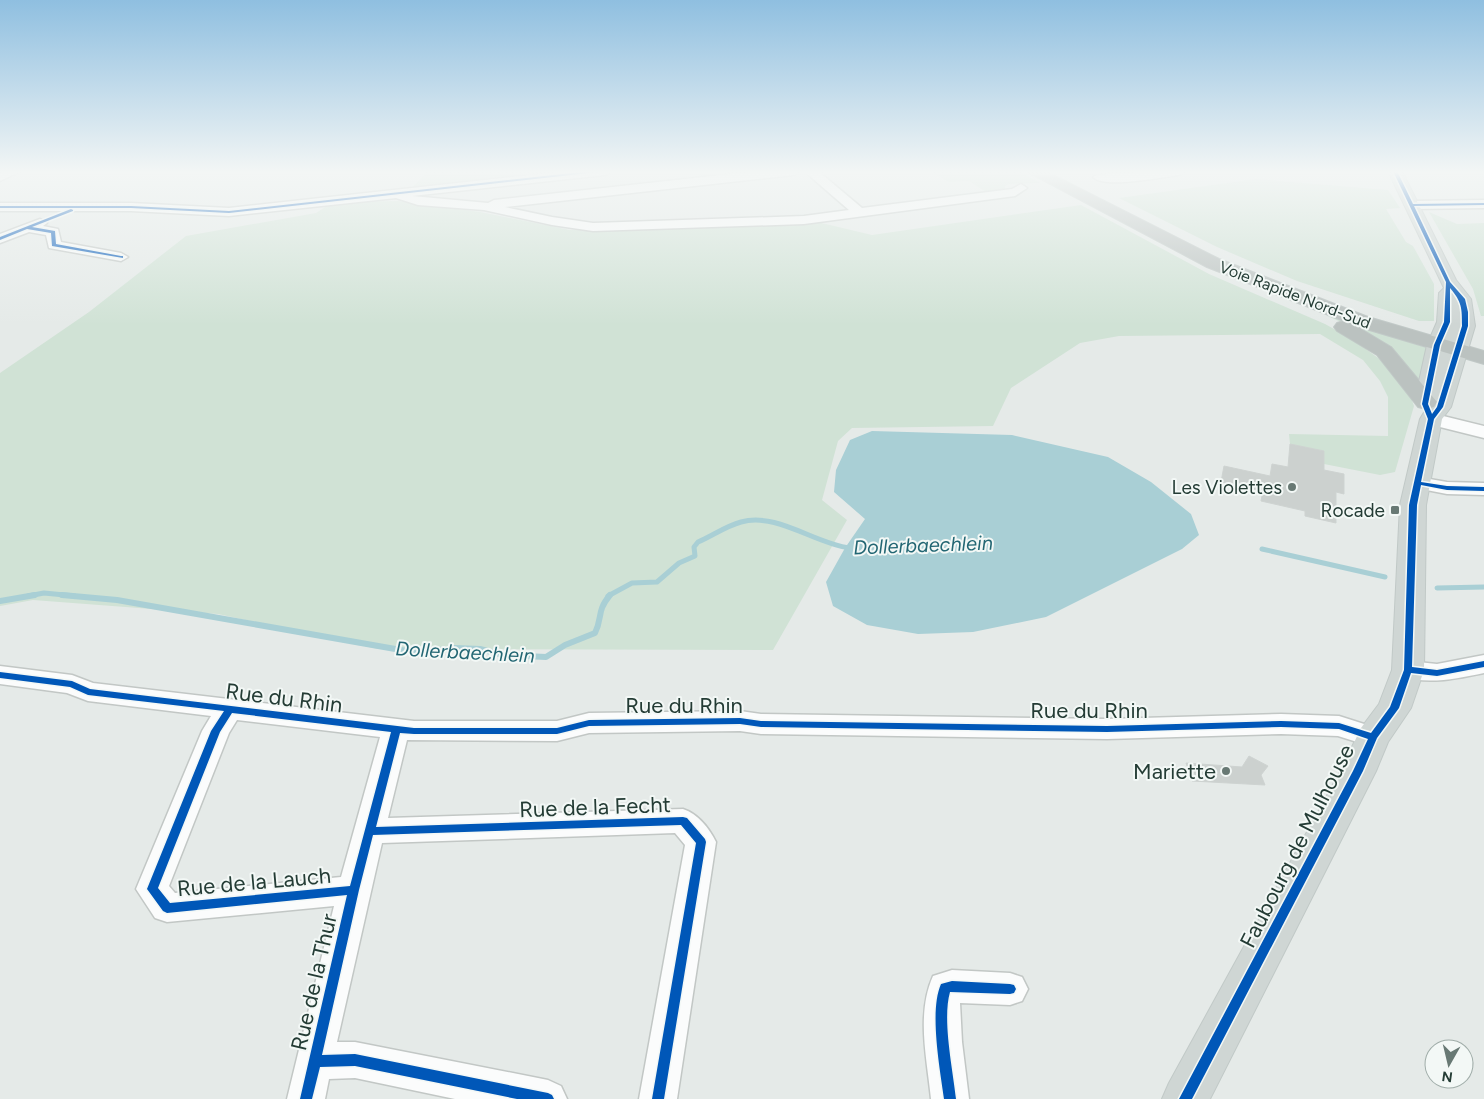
<svg xmlns="http://www.w3.org/2000/svg" width="1484" height="1099" font-family="Figtree,sans-serif">
<style>
.green{fill:#d0e2d5}
.water{fill:#a9cfd5}
.lines{fill:none;stroke-linecap:round;stroke-linejoin:round}
.stream-far1{stroke:#a9cfd5;stroke-width:5}
.stream{stroke:#a9cfd5;stroke-width:6}
.building{fill:#ccd1cf;stroke:#ced3d1}
.minor-casing{stroke:#c2c7c5;stroke-width:3}
.major-casing{stroke:#c1c9c7;stroke-width:2}
.highway-casing{stroke:#c1c9c7;stroke-width:2}
.minor{fill:#fbfcfc;fill-rule:evenodd}
.major{fill:#cfd6d4;fill-rule:evenodd}
.highway{fill:#bbc2c0;fill-rule:evenodd}
.cycleway-casing{stroke:#f3f8f6;stroke-width:3}
.cycleway{fill:#0057b8;fill-rule:evenodd}
.poi-dot{fill:#687974;stroke:#f3f8f6;stroke-width:2}
.labels{text-anchor:middle;dominant-baseline:central;stroke-width:4;stroke-linejoin:round;paint-order:stroke}
.far-street-label{font-size:16px;fill:#243c35;stroke:#f3f8f6}
.poi-label{font-size:19px;fill:#243c35;stroke:#f3f8f6;text-anchor:end}
.water-label{font-size:20px;font-style:italic;fill:#226673;stroke:#f3f8f6}
.near-street-label{font-size:22px;fill:#243c35;stroke:#f3f8f6}
.near-poi-label{font-size:22px;fill:#243c35;stroke:#f3f8f6;text-anchor:end}
</style>
<rect width="100%" height="100%" fill="#e5eae8"/>
<path class="green" d="M428 171H586L411 189Z
M930 171H1019L1040 183 1009 184 1005 186V189L986 192 969 181 949 182Z
M1256 179 1388 190 1400 208 1386 209 1406 242 1413 246 1434 284V321H1419L1297 281 1217 247 1119 198Z
M398 201 480 212 570 230 778 225 813 221 872 235 1081 205 1209 274 1325 324 1352 339 1385 363 1410 395 1414 406 1395 472 1380 475 1324 464V451L1290 444 1289 434 1388 436V397L1380 381 1363 360 1320 334 1119 336 1080 343 1011 388 993 426 852 428 838 441 822 500 847 520 773 650 378 649 218 614 33 600 0 606V373L89 312 186 236 316 213 333 202Z
M1429 212 1457 224 1484 223V316H1481L1473 289Z
M1325 315 1427 348 1419 379 1341 322Z"/>
<path class="water" d="M872 431 1012 435 1108 457 1151 482 1191 514 1199 535 1182 549 1046 617 973 632 918 634 867 625 833 606 826 582 845 548 865 519 834 492 836 470 850 440Z"/>
<g class="lines">
<path class="stream-far1" d="M1262 549 1385 577
M1437 588 1484 587
M28 596 44 593 75 596
M608 596 632 583 657 582 679 563 695 556 694 547 698 542C712 536 726 526 741 522 777 512 815 544 850 548"/>
<path class="stream" d="M62 595 117 600 418 653 455 648 480 649 503 655 546 657 565 645 595 633C603 617 596 612 610 595
M0 601 35 595"/>
</g>
<path class="building" d="M1290 444 1324 451V470L1344 474V494L1336 492V523L1305 516V511L1261 501 1263 491 1221 482 1224 466 1270 476 1272 464 1288 467Z
M1249 756 1268 766 1261 775 1265 785 1192 781 1186 763 1242 767Z"/>
<g class="lines">
<defs>
<path id="minor" d="M3 171H21L0 181V173Z
M568 171H611L605 175 412 196 488 203 494 200 758 171H800L794 175 505 207 552 217 593 223 804 216 849 210 804 171H818L862 208 1012 189 1021 184 1027 188 1015 196 804 224 593 231 552 225 484 210 418 205 396 198 229 216 131 211H0V203H131L229 208Z
M1148 171H1185L1179 175C1162 177 1104 189 1093 177 1097 173 1138 173 1148 171Z
M1484 200V208L1411 209 1405 205 1411 201Z
M40 219 47 223 43 226 58 229 61 242 121 253 128 257 121 261 49 248 46 235 29 232 0 243V234Z
M1431 413 1484 426V438L1424 423 1422 419 1424 415Z
M1418 477 1447 482 1484 483V495L1447 494 1411 487 1408 483 1411 479Z
M1484 655V673C1455 679 1428 685 1399 676L1395 670 1399 664 1408 661 1437 664Z
M0 666 72 675 93 683 414 721H557L589 713 740 711 761 714 1107 719 1281 714 1339 716 1383 730 1387 737 1383 744 1373 747 1338 736 1281 734 1107 739 761 734 740 731 589 733 557 741 407 740 388 818 683 809C698 814 709 828 716 842L677 1099H639L685 845 675 833 382 843 337 1042H355L548 1080 561 1086 567 1099H455L355 1078 329 1079 325 1099H287L334 906 167 922 155 918 136 889 202 731 211 716 88 701 67 693 0 684ZM237 720 380 737 341 877 175 893 169 886 229 733Z
M952 970 1010 973 1022 977 1028 989 1022 1001 1010 1005 960 1003 962 1042 969 1099H931C927 1059 916 1014 933 976Z"/>
<path id="major" d="M1388 171H1402L1456 280 1471 299 1475 326 1451 407 1442 419 1426 505 1424 670 1411 708 1388 742 1376 771 1210 1099H1162L1169 1083 1341 770 1361 728 1379 704 1392 670 1400 505 1420 419 1431 401 1419 400 1416 395 1427 345 1437 322 1439 293 1444 288Z"/>
<path id="highway" d="M1026 171H1045L1219 259 1368 317 1484 351V364L1356 326 1391 347 1437 402 1434 407 1426 409 1418 407 1377 355 1337 331 1334 327 1337 323 1344 321 1207 267Z"/>
</defs>
<use href="#minor" class="minor-casing"/>
<use href="#major" class="major-casing"/>
<use href="#highway" class="highway-casing"/>
<use href="#minor" class="minor"/>
<use href="#major" class="major"/>
<use href="#highway" class="highway"/>
<defs>
<path id="cycleway" d="M590 171H607L229 213 131 208H0V206H131L229 211Z
M1393 171H1397L1413 204 1484 203V205L1414 206 1450 282 1465 299 1468 312V326L1443 407 1434 419 1421 482 1447 486 1484 487V491L1447 490 1421 485 1417 505 1412 667 1437 670 1484 661V667L1437 676 1411 673 1399 708 1377 738 1363 771 1192 1099H1179L1353 771 1368 739 1339 729 1281 727 1107 732 761 727 740 724 589 726 557 734H414L400 733 376 827 683 817 687 818 705 839 706 842 664 1099H652L696 843 681 825 373 835 359 890 322 1055 355 1054 548 1093 552 1095 554 1099H517L355 1066 320 1067 312 1099H300L347 895 167 913 163 911 147 889 211 731 224 711 88 695 70 687 0 678V672L72 681 90 689 414 728H557L589 720 740 718 761 721 1107 726 1281 721 1339 723 1371 733 1390 707 1404 670 1409 505 1428 419 1422 404 1434 345 1444 322 1446 282ZM1450 288C1462 302 1462 308 1462 326L1437 407 1432 414 1428 404 1440 345 1450 322ZM232 713 391 732 350 886 170 903 158 888 220 732Z
M71 209 73 210V211L32 227 55 231 56 244 121 256H123V258L52 246 51 233 27 229 0 240V237Z
M952 981 1010 984 1014 985 1016 989 1014 993 1010 994 950 992C942 1020 953 1070 956 1099H944C940 1069 929 1011 941 984Z"/>
</defs>
<use href="#cycleway" class="cycleway-casing"/>
<use href="#cycleway" class="cycleway"/>
</g>
<linearGradient id="sky" x2="0" y2="1"><stop stop-color="#8fbfe0"/><stop offset="0.53" stop-color="#f3f6f5"/><stop offset="1" stop-color="#f3f6f5" stop-opacity="0"/></linearGradient>
<rect width="1484" height="325" fill="url(#sky)"/>
<g class="poi-dot">
<circle cx="1292" cy="487" r="5"/>
<rect x="1390" y="505" width="10" height="10" rx="2.5"/>
<circle cx="1226" cy="771" r="5"/>
</g>
<g class="labels">
<g class="far-street-label">
<text transform="translate(1295 295) rotate(21)">Voie Rapide Nord-Sud</text>
</g>
<g class="poi-label">
<text x="1282" y="487">Les Violettes</text>
<text x="1385" y="510">Rocade</text>
</g>
<g class="water-label">
<text transform="translate(923 545) rotate(-2)">Dollerbaechlein</text>
<text transform="translate(465 652) rotate(3)">Dollerbaechlein</text>
</g>
<g class="near-street-label">
<text transform="translate(284 698) rotate(7)">Rue du Rhin</text>
<text x="684" y="705">Rue du Rhin</text>
<text x="1089" y="710">Rue du Rhin</text>
<text transform="translate(595 807) rotate(-2)">Rue de la Fecht</text>
<text transform="translate(1297 846) rotate(-63)">Faubourg de Mulhouse</text>
<text transform="translate(254 882) rotate(-5)">Rue de la Lauch</text>
<text transform="translate(314 982) rotate(-77)">Rue de la Thur</text>
</g>
<g class="near-poi-label">
<text x="1216" y="771">Mariette</text>
</g>
</g>
<g transform="translate(1449 1064) rotate(188)"><circle r="24" fill="#f3f8f6" stroke="#a0ada9"/>
<path d="M0-4L9 19L0 12L-9 19Z" fill="#687974"/>
<text y="-8" font-size="14" font-weight="bold" text-anchor="middle" fill="#243c35">N</text>
</g>
</svg>
